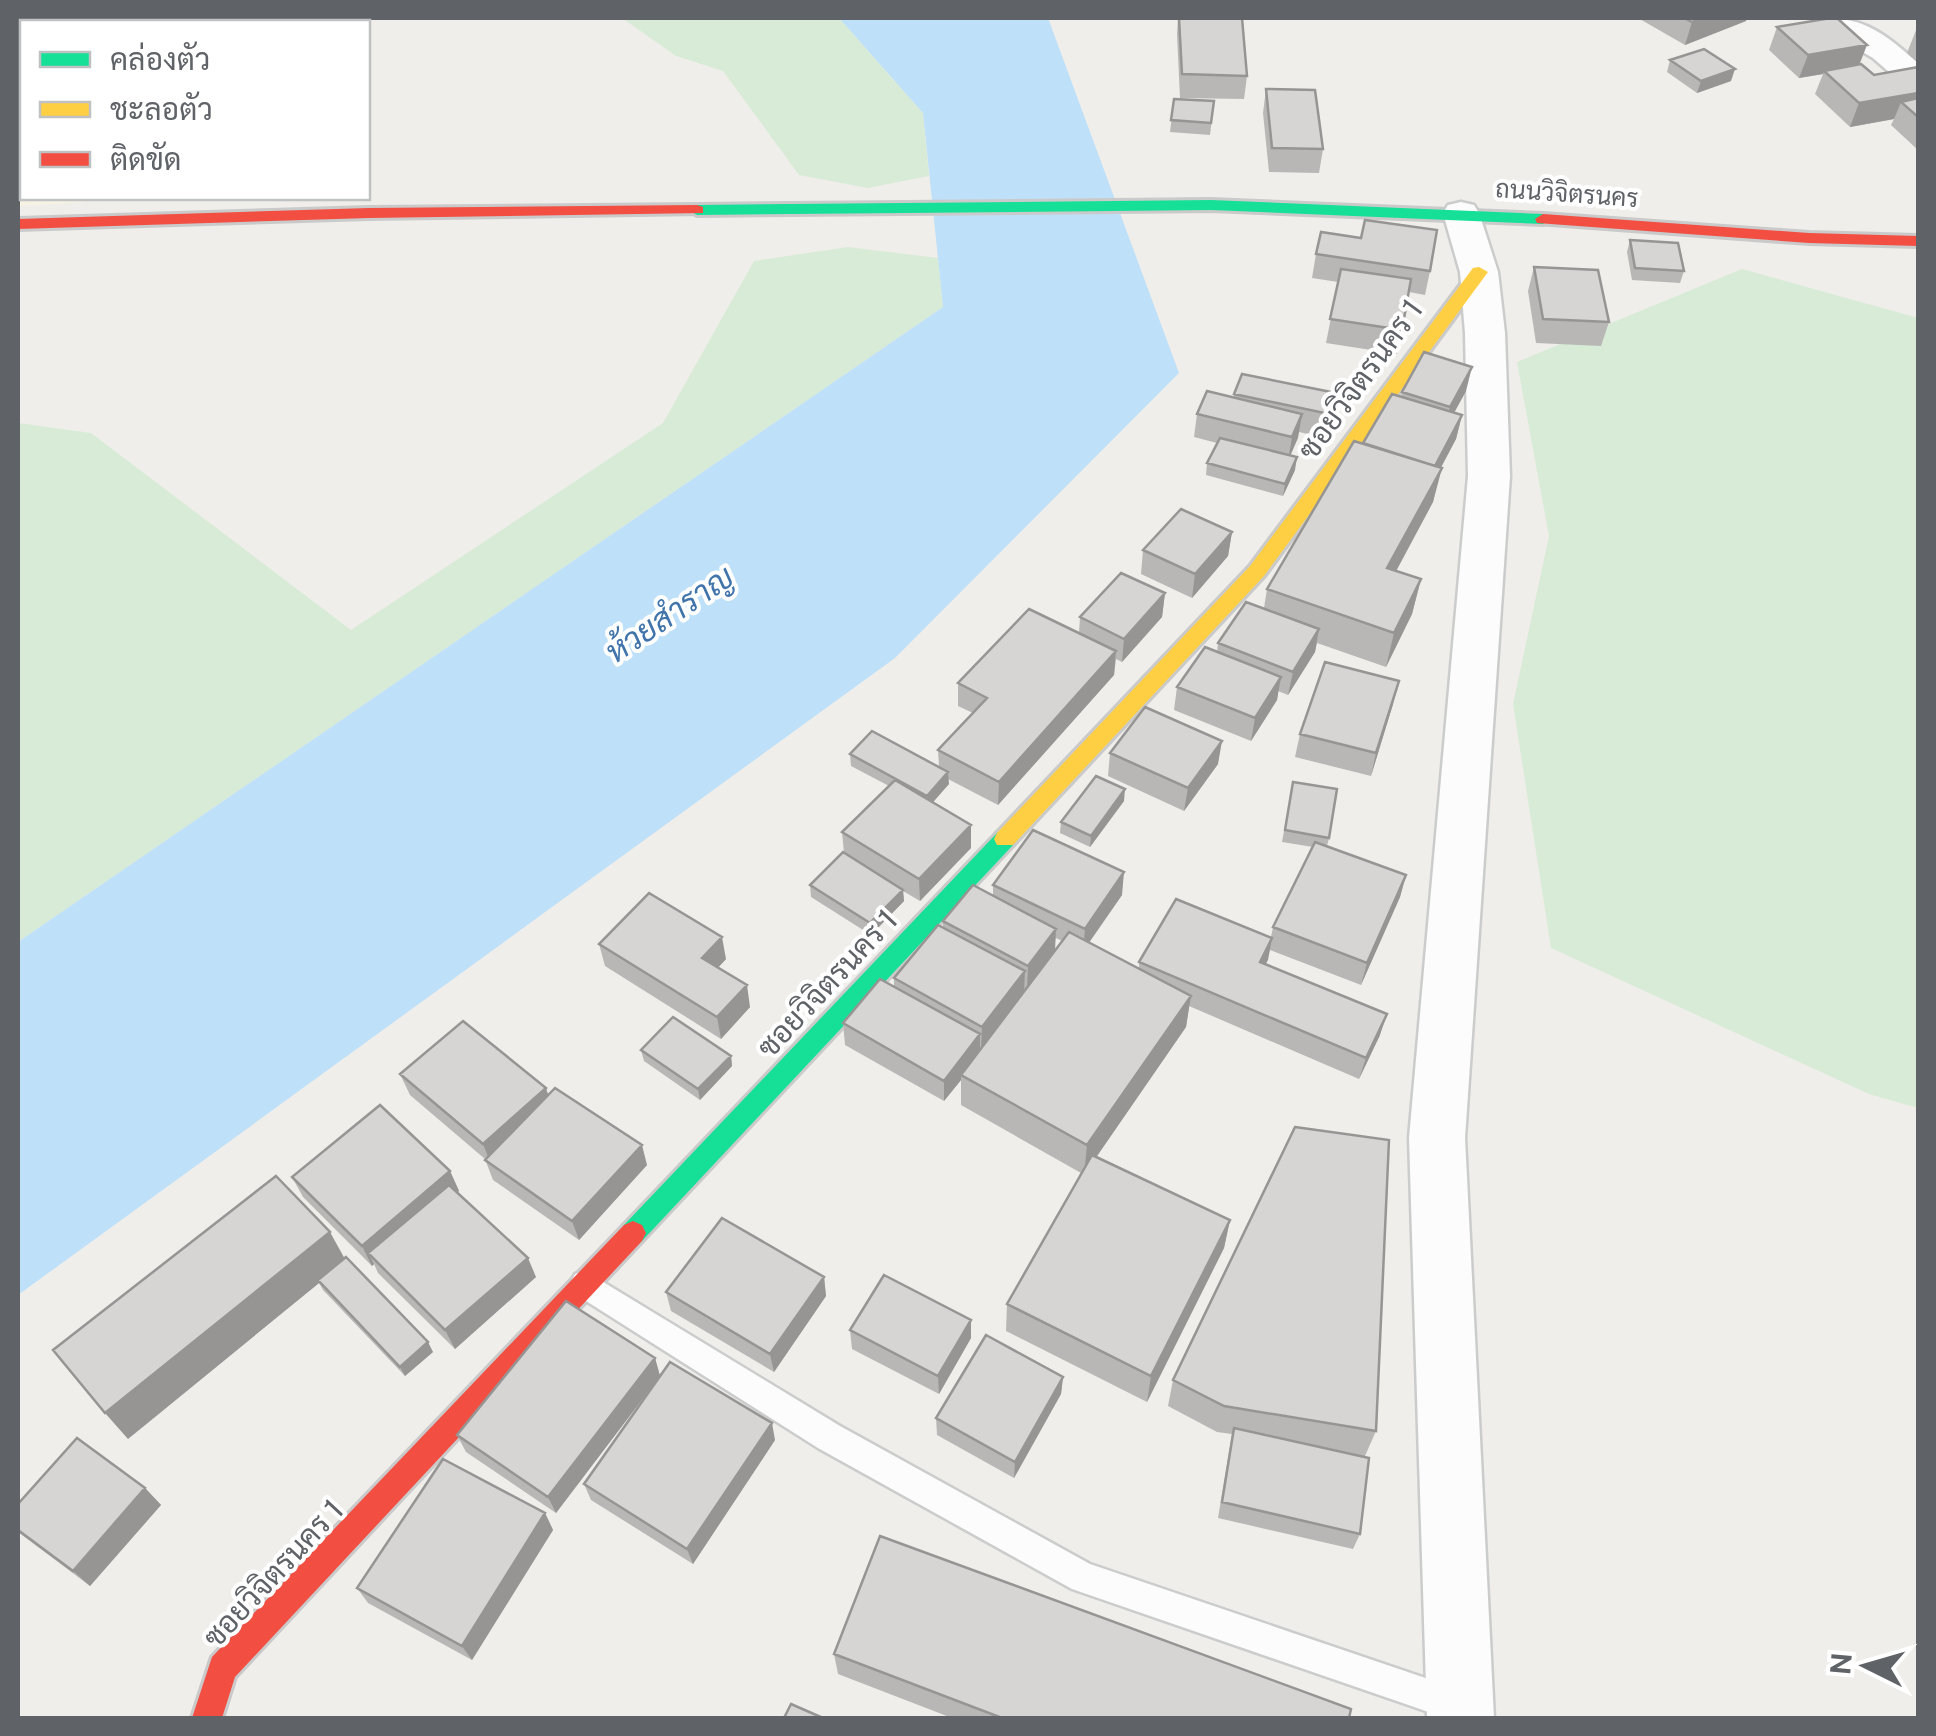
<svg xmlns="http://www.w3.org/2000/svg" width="1936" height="1736" font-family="'Public Sans',Sarabun,sans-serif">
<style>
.commercial{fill:#f7f3e4}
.green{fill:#d8ebd6}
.water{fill:#bfe0f9}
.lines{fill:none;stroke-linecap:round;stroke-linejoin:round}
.lane-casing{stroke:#cbcccc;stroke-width:5}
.street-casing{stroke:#cbcccc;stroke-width:5}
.fast-casing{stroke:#cacacb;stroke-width:6}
.slow-casing{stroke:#cacacb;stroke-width:6}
.jam-casing{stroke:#cacacb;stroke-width:6}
.lane{fill:#fdfcfc;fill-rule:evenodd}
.street{fill:#fdfcfc;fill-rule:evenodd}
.fast{fill:#16e098;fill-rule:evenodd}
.slow{fill:#ffcf43;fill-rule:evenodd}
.jam{fill:#f24e42;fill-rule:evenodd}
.wall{fill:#b8b7b5;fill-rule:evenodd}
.shaded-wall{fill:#969594}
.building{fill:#d6d5d3;stroke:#969594;stroke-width:2.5}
.labels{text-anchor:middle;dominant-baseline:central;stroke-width:8;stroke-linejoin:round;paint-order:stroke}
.far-street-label{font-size:25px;fill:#5f6368;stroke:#fff}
.street-label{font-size:30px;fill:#5f6368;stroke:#fff}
.water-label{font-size:32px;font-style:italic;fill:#4174aa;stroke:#fff}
</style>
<rect width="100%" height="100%" fill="#efeeea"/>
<path class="commercial" d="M18 18H112V22H22V198H86L85 202 18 206Z"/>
<path class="green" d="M622 18H839L923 113 929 176 868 188 799 175 723 71 676 56Z
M848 247 938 258 943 307 18 942V423L91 433 351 630 663 423 754 261Z
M1742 269 1918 318V1108L1869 1094 1551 948 1513 704 1549 536 1517 362Z"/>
<path class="water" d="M839 18H1048L1179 373 895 658 18 1295V942L943 307 923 113Z"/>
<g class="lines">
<defs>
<path id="lane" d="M585 1271 840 1426 1090 1564 1455 1688 1467 1693 1472 1705 1467 1717 1446 1718 1072 1589 818 1448 575 1294 570 1284 575 1274Z"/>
<path id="street" d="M1813 18C1861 15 1882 31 1918 63V90L1906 87 1873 58 1817 25Z
M1461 202 1474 205 1479 213 1498 272 1505 333 1510 476 1465 1138 1494 1718H1427L1409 1138 1468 476 1465 333 1460 272 1443 213 1448 205Z"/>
<path id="fast" d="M1211 200 1543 214 1551 219 1543 224 1211 210 697 215 689 210 697 205Z
M1005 830 1013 833 1016 839 1013 845 642 1241 633 1245 624 1241 620 1233 624 1225 997 833Z"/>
<path id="slow" d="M1479 267 1488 272 1264 576 1013 845H997L994 839 997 833 1250 566 1473 268Z"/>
<path id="jam" d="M697 205 703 207V213L369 218 18 229V219L369 208Z
M1543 214 1809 233 1918 236V246L1809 243 1537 223 1535 219Z
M633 1221 642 1225 646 1233 642 1241 235 1677 222 1718H192L212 1657 624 1225Z"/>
</defs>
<use href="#lane" class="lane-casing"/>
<use href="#street" class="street-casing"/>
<use href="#fast" class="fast-casing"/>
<use href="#slow" class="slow-casing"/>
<use href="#jam" class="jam-casing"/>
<use href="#lane" class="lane"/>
<use href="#street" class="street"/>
<use href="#fast" class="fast"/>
<use href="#slow" class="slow"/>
<use href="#jam" class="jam"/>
</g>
<path class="wall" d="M1178 18H1242L1247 76 1244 99 1180 98 1177 34Z
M1638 18H1747L1746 21 1685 45Z
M1918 25V63L1907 53Z
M1777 27 1860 65 1874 75 1918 67V150L1891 125 1894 119 1850 127 1815 94 1823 74 1799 78 1769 50Z
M1670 60 1731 81 1697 93 1667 72Z
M1266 89 1323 149 1319 173 1269 172 1263 113Z
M1174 99 1214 101 1210 135 1170 132Z
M1630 240 1684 271 1680 283 1632 280 1627 252Z
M1316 254 1430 271 1425 295 1409 292 1397 354 1326 343 1338 282 1312 278Z
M1534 267 1609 322 1601 346 1536 343 1528 291Z
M1466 391 1454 413 1462 415 1456 439 1441 467 1433 502 1396 571 1421 579 1412 614 1386 667 1317 643 1315 652 1288 695 1278 691 1277 700 1251 741 1174 710 1177 687 1217 652 1218 643 1264 608 1267 589 1363 443 1401 397 1402 392Z
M1234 394H1341L1337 418 1330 439 1299 432 1290 456 1295 470 1283 496 1206 475 1207 463 1217 443 1194 437 1197 414 1234 398Z
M1232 532 1228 556 1192 598 1141 574 1143 550Z
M1165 593 1162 617 1122 662 1116 659 1114 675 998 805 948 779 949 784 932 802 971 848 920 901 903 891 904 901 871 935 811 897 810 885 844 853 842 832 889 786 851 766 850 754 939 767 938 750 973 713 958 706V683L1079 633 1080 617Z
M1393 704 1371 776 1295 757 1300 734Z
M1110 753 1218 764 1184 811 1108 776Z
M1293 782 1329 838 1327 846 1406 875 1400 897 1361 985 1270 950 1265 964 1380 1035 1359 1079 1189 1006 1186 1027 1096 1157 1230 1220 1224 1248 1147 1402 1006 1331 1007 1304 1081 1173 961 1105V1080L944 1101 845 1045 843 1023 894 987V978L943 927V921L993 895V885L1122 895 1089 943 1139 969V962L1271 937 1273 927 1313 847 1282 842ZM1056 938 1062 941 1042 968Z
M1124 801 1090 847 1060 833 1061 822Z
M599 944 726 959 718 967 750 1007 721 1039 605 966Z
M641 1050 731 1056 732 1066 700 1100 644 1061Z
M400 1074 548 1095 647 1165 579 1240 493 1180 485 1159 410 1095Z
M450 1171 459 1191 458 1192 536 1277 455 1349 378 1273 374 1264 372 1266 303 1197 292 1177Z
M345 1258 433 1352 405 1376 323 1290 319 1283 128 1439Z
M824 1277 826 1296 774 1372 671 1311 666 1292Z
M971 1320V1338L939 1394 852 1349 850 1330Z
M655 1358 660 1376 556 1513 466 1452 457 1435Z
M1063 1377 1061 1394 1014 1478 937 1435 936 1418Z
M1173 1380 1376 1431 1365 1456 1360 1534 1353 1549 1218 1518 1232 1434 1217 1432 1168 1406Z
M775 1440 693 1564 591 1500 584 1484Z
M145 1488 161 1505 90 1586 18 1532V1504Z
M545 1513 553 1530 472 1660 368 1603 357 1588Z
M834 1654 1349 1718H952L838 1674Z"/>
<path class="shaded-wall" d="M1704 18H1747L1746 21 1685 45 1692 22Z
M1867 45 1858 68 1824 71 1823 74 1799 78 1808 55Z
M1735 69 1731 81 1697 93 1701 81Z
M1918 93V114L1901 102 1894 119 1850 127 1859 103Z
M1472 367 1466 391 1444 431 1450 407Z
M1341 394 1337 418 1330 439 1334 415Z
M1302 414 1298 438 1288 461 1292 437Z
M1462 415 1456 439 1426 496 1432 472Z
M1297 457 1295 470 1283 496 1285 484Z
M1442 468 1433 502 1379 603 1387 568Z
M1232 532 1228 556 1192 598 1195 574Z
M1421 579 1412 614 1386 667 1394 633Z
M1165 593 1162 617 1122 662 1124 639Z
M1319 629 1315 652 1288 695 1293 672Z
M1116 651 1114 675 998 805 999 782Z
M1281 677 1277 700 1251 741 1255 718Z
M1399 681 1393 704 1371 776 1376 753Z
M1222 741 1218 764 1184 811 1188 788Z
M948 772 949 784 928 808 927 796Z
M1125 789 1124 801 1090 847 1091 836Z
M971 825V848L920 901 919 879Z
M1124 872 1122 895 1083 951 1085 929Z
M1406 875 1400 897 1361 985 1367 963Z
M903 890 904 901 871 935 870 923Z
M1056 929 1055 951 1027 988 1028 966Z
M722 937 726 959 707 980 702 958Z
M1272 938 1268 960 1255 984 1260 962Z
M1025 971 1024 992 981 1049 982 1027Z
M747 985 750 1007 721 1039 717 1017Z
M1191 996 1186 1027 1084 1175 1087 1145Z
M1387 1014 1380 1035 1359 1079 1366 1058Z
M980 1034V1056L961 1075V1080L944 1101V1081Z
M731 1056 732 1066 700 1100 698 1089Z
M546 1088 553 1109 491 1164 483 1144Z
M642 1145 647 1165 579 1240 572 1221Z
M450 1171 459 1191 377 1262 368 1253 374 1264 372 1266 362 1246Z
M1230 1220 1224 1248 1147 1402 1151 1376Z
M330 1232 346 1261 128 1439 105 1413Z
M528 1258 536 1277 455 1349 445 1330Z
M824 1277 826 1296 774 1372 770 1354Z
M971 1320V1338L939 1394 938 1376Z
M428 1342 433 1352 405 1376 400 1367Z
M655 1358 660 1376 556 1513 548 1497Z
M1063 1377 1061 1394 1014 1478 1015 1462Z
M772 1423 775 1440 693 1564 687 1549Z
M145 1488 161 1505 90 1586 73 1571Z
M545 1513 553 1530 472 1660 462 1646Z"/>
<path class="building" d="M1179 18H1242L1247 76 1182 74Z
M1684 18H1704L1692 22Z
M1831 18H1837L1867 45 1808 55 1777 27Z
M1704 49 1735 69 1701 81 1670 60Z
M1861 64 1874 75 1918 67V93L1859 103 1824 71Z
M1266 89 1315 90 1323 149 1272 148Z
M1918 98V117L1901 102Z
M1174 99 1214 101 1211 123 1171 120Z
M1365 220 1437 230 1430 271 1316 254 1321 232 1361 238Z
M1630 240 1678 243 1684 271 1635 268Z
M1534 267 1598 270 1609 322 1543 319Z
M1341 269 1411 279 1402 330 1330 319Z
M1424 352 1472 367 1450 407 1402 392Z
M1242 374 1341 394 1334 415 1234 394Z
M1207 391 1302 414 1292 437 1197 414Z
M1392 394 1462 415 1435 466 1363 443Z
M1220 438 1297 457 1285 484 1207 463Z
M1354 441 1442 468 1387 568 1421 579 1394 633 1267 589Z
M1181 509 1232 532 1195 574 1143 550Z
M1121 573 1165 593 1124 639 1080 617Z
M1246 602 1319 629 1293 672 1218 643Z
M1029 609 1116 651 999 782 938 750 987 698 958 683Z
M1205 647 1281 677 1255 718 1177 687Z
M1325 662 1399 681 1376 753 1300 734Z
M1145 707 1222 741 1188 788 1110 753Z
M872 731 948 772 927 796 850 754Z
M1096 776 1125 789 1091 836 1061 822Z
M895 780 971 825 919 879 842 832Z
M1293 782 1337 789 1329 838 1285 830Z
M1033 830 1124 872 1085 929 993 885Z
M1315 842 1406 875 1367 963 1273 927Z
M843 852 903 890 870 923 810 885Z
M973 885 1056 929 1028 966 943 921Z
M649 893 722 937 702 958 747 985 717 1017 599 944Z
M1176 899 1272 938 1260 962 1387 1014 1366 1058 1139 962Z
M938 925 1025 971 982 1027 894 978Z
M1069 932 1191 996 1087 1145 961 1075Z
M880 979 980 1034 944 1081 843 1023Z
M673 1017 731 1056 698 1089 641 1050Z
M463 1021 546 1088 483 1144 400 1074Z
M555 1088 642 1145 572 1221 485 1160Z
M380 1105 450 1171 362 1246 292 1177Z
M1295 1127 1389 1140 1376 1431 1224 1406 1173 1380Z
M1092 1155 1230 1220 1151 1376 1007 1304Z
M276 1176 330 1232 105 1413 53 1350Z
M449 1185 528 1258 445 1330 368 1253Z
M722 1218 824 1277 770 1354 666 1292Z
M346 1257 428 1342 400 1367 318 1280Z
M884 1275 971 1320 938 1376 850 1330Z
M566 1301 655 1358 548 1497 457 1435Z
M986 1335 1063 1377 1015 1462 936 1418Z
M670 1362 772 1423 687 1549 584 1484Z
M1234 1428 1369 1458 1360 1534 1222 1502Z
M77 1438 145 1488 73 1571 18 1530V1504Z
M443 1459 545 1513 462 1646 357 1588Z
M880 1536 1351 1709 1349 1718H1002L834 1654Z
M791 1704 823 1718H784Z"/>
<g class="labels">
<g class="far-street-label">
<text transform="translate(1567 193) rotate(4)">ถนนวิจิตรนคร</text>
</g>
<g class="street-label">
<text transform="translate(1360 379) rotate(-54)">ซอยวิจิตรนคร 1</text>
<text transform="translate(827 983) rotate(-47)">ซอยวิจิตรนคร 1</text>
<text transform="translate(273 1573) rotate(-47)">ซอยวิจิตรนคร 1</text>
</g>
<g class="water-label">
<text transform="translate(669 614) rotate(-34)">ห้วยสำราญ</text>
</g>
</g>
<rect width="1936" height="1736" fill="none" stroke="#5f6368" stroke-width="40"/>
<rect x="20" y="20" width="350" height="180" fill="#ffffff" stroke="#bfc1c3" stroke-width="2.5"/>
<rect x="40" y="52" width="50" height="15" fill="#16e098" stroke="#bfc1c3" stroke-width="2.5"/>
<text x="110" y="70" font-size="30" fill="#5f6368">คล่องตัว</text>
<rect x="40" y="102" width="50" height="15" fill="#ffcf43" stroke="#bfc1c3" stroke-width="2.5"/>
<text x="110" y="120" font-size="30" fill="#5f6368">ชะลอตัว</text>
<rect x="40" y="152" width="50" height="15" fill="#f24e42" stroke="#bfc1c3" stroke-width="2.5"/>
<text x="110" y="170" font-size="30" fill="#5f6368">ติดขัด</text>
<g transform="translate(1866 1666) rotate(275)" stroke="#ffffff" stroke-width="8" paint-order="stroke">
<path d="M0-8L18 38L0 25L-18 38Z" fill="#5f6368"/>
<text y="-15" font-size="28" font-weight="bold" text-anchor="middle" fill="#5f6368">N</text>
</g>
</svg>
